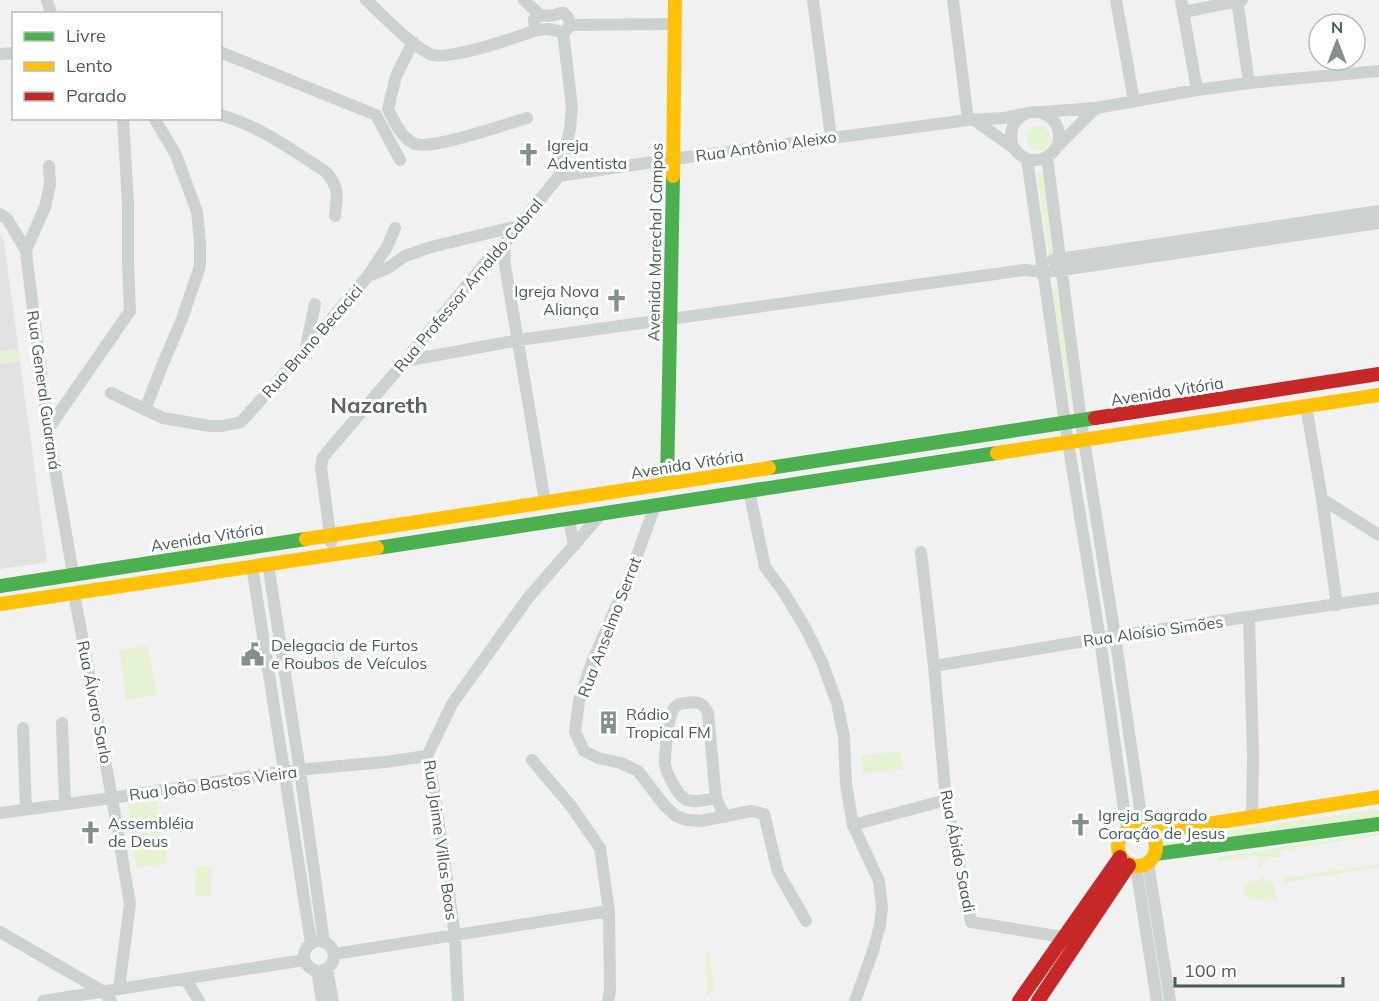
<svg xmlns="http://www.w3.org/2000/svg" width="1379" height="1001" font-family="Mulish,sans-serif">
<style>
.education{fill:#e2e2e2}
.green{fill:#e5f2d4}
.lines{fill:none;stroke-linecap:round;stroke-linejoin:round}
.street{stroke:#ccd2cf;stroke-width:12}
.fast{stroke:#4caf50;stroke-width:14}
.slow{stroke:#ffc107;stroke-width:14}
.jam{stroke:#c62828;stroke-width:14}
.labels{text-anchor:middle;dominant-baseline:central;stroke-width:6;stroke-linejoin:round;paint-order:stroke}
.poi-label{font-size:16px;fill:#475e52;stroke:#fff;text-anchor:start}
.street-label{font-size:16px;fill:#475e52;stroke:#fff}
.district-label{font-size:22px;font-weight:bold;fill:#5c6561;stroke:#fff}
</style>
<rect width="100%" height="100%" fill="#f1f1f1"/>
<path class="education" d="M0 233 4 241 47 562 0 569Z"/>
<path class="green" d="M1027 138a12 12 0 1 1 24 0a12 12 0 1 1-24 0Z
M1037 173H1043L1055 254 1049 255Z
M1057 289 1075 399 1069 400 1051 290Z
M19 349 20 361 0 364V352Z
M148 646 157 695 126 700 119 650Z
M900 751 903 769 863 774 861 756Z
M157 800 167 863 136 868 128 804Z
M1379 809V819L1162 850 1161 841Z
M1379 833V835L1279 851 1280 857H1267L1262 864 1261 870 1259 869 1257 855 1218 861V857Z
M1379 864V867L1286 882V889L1284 882V871L1285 878Z
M196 866 212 867 210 897 195 896Z
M1260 873 1263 878 1273 883 1277 899 1259 901 1245 896 1243 884 1259 881 1261 878Z
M706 951 709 952 714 989 707 996Z"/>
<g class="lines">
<path class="street" d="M47 0 51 14
M366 0C383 15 409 44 430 54 448 62 516 37 537 30
M524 0 540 15
M813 0 831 137
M953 0 968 120
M1116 0 1134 101
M1181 0 1197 90
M1237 0 1249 83
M1184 12 1242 0
M560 13H564L569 19 570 25 567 30 563 32 548 29 537 30 535 28 534 19C540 12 549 19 560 13Z
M570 25 674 24
M220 52 376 115 400 160
M0 54 14 53
M388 109C394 121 401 137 413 143 429 152 506 124 527 118
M388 109 396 76 413 42
M1011 136a24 24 0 1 1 48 0a24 24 0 1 1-48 0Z
M1041 112 1096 108 1197 90 1249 83 1379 71
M220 115C260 126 292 150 326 172 340 188 337 197 335 216
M973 119 1016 150
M1058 146 1096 108
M1047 157 1081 421 1115 636 1143 829
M1027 159 1065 423 1100 639 1127 830
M559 176 673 159 968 120 1004 118 1027 113
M0 214 7 219 26 250 27 261 48 429 73 574
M504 244 505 265 545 502
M26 250 45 207 50 185 49 166
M1053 260 1379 211
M368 276 386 269 405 256 431 247 518 226
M306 347 315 304
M405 361 519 340 1024 270 1044 272 1062 270 1379 223
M111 393 163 418 210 426H223L241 422 306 349 367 277 387 247 395 228
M1306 406 1322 499 1337 605
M145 410 162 366 182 319 200 266V243L197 212 176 155 154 118
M48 429 130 311 128 263V204L123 118
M749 491 765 567 783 591 806 629 822 662 837 703 844 737 846 785 853 825 879 881 882 907 880 925 873 951 855 1001
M1322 499 1379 535
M655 506 628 580 592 662 579 701 575 732 584 751 598 758 621 763 638 771 664 805 676 816 687 820 701 821 751 811 764 814 778 872 806 921
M569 519 574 546
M331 542 321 467 323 457 405 361 485 263 504 244 559 176 570 129 572 107 563 32
M921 552 934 666
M268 564 300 771 324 942
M252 566 311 943
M74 593 112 798 130 904 119 989
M1249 618 1253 756 1252 817
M62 723 65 804
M23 728 26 809
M532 760 571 806 600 848 609 911 610 991 608 1001
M716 798C707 799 693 804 685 799 677 794 665 771 665 763 665 752 668 716 674 708 677 704 681 703 686 703 697 701 703 702 708 713L716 798 725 817
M0 813 112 798 285 771 385 762 427 756
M853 825 946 800
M1148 863 1170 1001
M1136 867 1157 1001
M0 932 104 992 111 1001
M1069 938 971 922 946 800 934 666 1115 636 1379 598
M304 956a15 15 0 1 1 30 0a15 15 0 1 1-30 0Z
M334 954 609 911
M327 969 333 1001
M317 971 322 1001
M186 980 199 1001
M43 1001 304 960
M458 1001 455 936 432 777 427 756 452 704 528 598 601 514"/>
<path class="fast" d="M769 468 1095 418
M667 483 673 176
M377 548 997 453
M0 586 306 539
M1155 854 1379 824"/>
<path class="slow" d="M673 176 675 0
M997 453 1379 395
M306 539 769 468
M0 604 377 548
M1118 847a19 19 0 1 1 38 0a19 19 0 1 1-38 0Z
M1150 833 1379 797"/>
<path class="jam" d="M1095 418 1379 374
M1019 1001 1120 857
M1038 1001 1129 865"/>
</g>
<defs>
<symbol id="church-bare" viewBox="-9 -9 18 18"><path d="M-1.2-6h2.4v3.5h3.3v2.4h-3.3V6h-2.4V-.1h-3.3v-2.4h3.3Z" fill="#82918a" stroke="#fff" stroke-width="2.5" paint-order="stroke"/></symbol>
<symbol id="civic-bare" viewBox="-9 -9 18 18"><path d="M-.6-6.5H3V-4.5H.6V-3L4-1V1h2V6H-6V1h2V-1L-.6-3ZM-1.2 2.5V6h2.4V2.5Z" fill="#82918a" stroke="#fff" stroke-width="2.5" paint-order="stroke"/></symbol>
<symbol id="building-bare" viewBox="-9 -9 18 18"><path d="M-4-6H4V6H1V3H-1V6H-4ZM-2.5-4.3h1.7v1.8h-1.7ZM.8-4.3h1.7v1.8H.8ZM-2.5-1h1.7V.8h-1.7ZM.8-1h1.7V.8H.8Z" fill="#82918a" stroke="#fff" stroke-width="2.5" paint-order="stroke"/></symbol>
</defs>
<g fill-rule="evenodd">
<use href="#church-bare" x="512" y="138" width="33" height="33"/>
<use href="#church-bare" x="600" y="284" width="33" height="33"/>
<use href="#civic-bare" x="236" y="638" width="33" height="33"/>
<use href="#building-bare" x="592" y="706" width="33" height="33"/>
<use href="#church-bare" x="1064" y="808" width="33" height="33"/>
<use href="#church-bare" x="74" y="816" width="33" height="33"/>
</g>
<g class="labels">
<g class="poi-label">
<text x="547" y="145">Igreja<tspan x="547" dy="18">Adventista</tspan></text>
<text x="599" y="291" text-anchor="end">Igreja Nova<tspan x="599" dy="18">Aliança</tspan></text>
<text x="271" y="645">Delegacia de Furtos<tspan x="271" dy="18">e Roubos de Veículos</tspan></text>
<text x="626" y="714">Rádio<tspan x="626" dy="18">Tropical FM</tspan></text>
<text x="1098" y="815">Igreja Sagrado<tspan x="1098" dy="18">Coração de Jesus</tspan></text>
<text x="108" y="823">Assembléia<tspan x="108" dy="18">de Deus</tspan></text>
</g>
<g class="street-label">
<text transform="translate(766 146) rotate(-8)">Rua Antônio Aleixo</text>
<text transform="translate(655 242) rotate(-89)">Avenida Marechal Campos</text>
<text transform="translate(468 285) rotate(-50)">Rua Professor Arnaldo Cabral</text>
<text transform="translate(312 341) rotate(-49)">Rua Bruno Becacici</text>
<text transform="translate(44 390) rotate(82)">Rua General Guaraná</text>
<text transform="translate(1167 391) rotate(-9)">Avenida Vitória</text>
<text transform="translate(687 464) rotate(-9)">Avenida Vitória</text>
<text transform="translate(207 537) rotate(-9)">Avenida Vitória</text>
<text transform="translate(609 627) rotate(-69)">Rua Anselmo Serrat</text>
<text transform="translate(1153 631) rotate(-8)">Rua Aloísio Simões</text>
<text transform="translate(95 702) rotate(79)">Rua Álvaro Sarlo</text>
<text transform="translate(213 783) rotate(-8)">Rua João Bastos Vieira</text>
<text transform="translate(441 840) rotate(82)">Rua Jaime Villas Boas</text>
<text transform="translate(958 851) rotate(79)">Rua Ábido Saadi</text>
</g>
<g class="district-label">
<text x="379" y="405">Nazareth</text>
</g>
</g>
<rect x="12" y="12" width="210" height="108" fill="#ffffff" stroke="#b5bfba" stroke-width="1.5"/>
<rect x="24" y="32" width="30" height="9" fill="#4caf50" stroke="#b5bfba" stroke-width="1.5"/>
<text x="66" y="42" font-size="18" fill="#475e52">Livre</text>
<rect x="24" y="62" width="30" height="9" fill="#ffc107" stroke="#b5bfba" stroke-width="1.5"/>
<text x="66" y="72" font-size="18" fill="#475e52">Lento</text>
<rect x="24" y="92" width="30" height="9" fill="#c62828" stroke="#b5bfba" stroke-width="1.5"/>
<text x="66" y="102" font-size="18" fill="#475e52">Parado</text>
<g transform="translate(1337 42)"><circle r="28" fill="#ffffff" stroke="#b5bfba" stroke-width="1.5"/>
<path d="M0-4.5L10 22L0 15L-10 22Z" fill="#82918a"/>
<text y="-9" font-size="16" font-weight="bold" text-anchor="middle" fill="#475e52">N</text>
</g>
<path d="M1175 977v9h168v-9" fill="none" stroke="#475e52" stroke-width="3"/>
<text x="1184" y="977" font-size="18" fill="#475e52" stroke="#ffffff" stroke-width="4.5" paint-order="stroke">100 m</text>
</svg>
